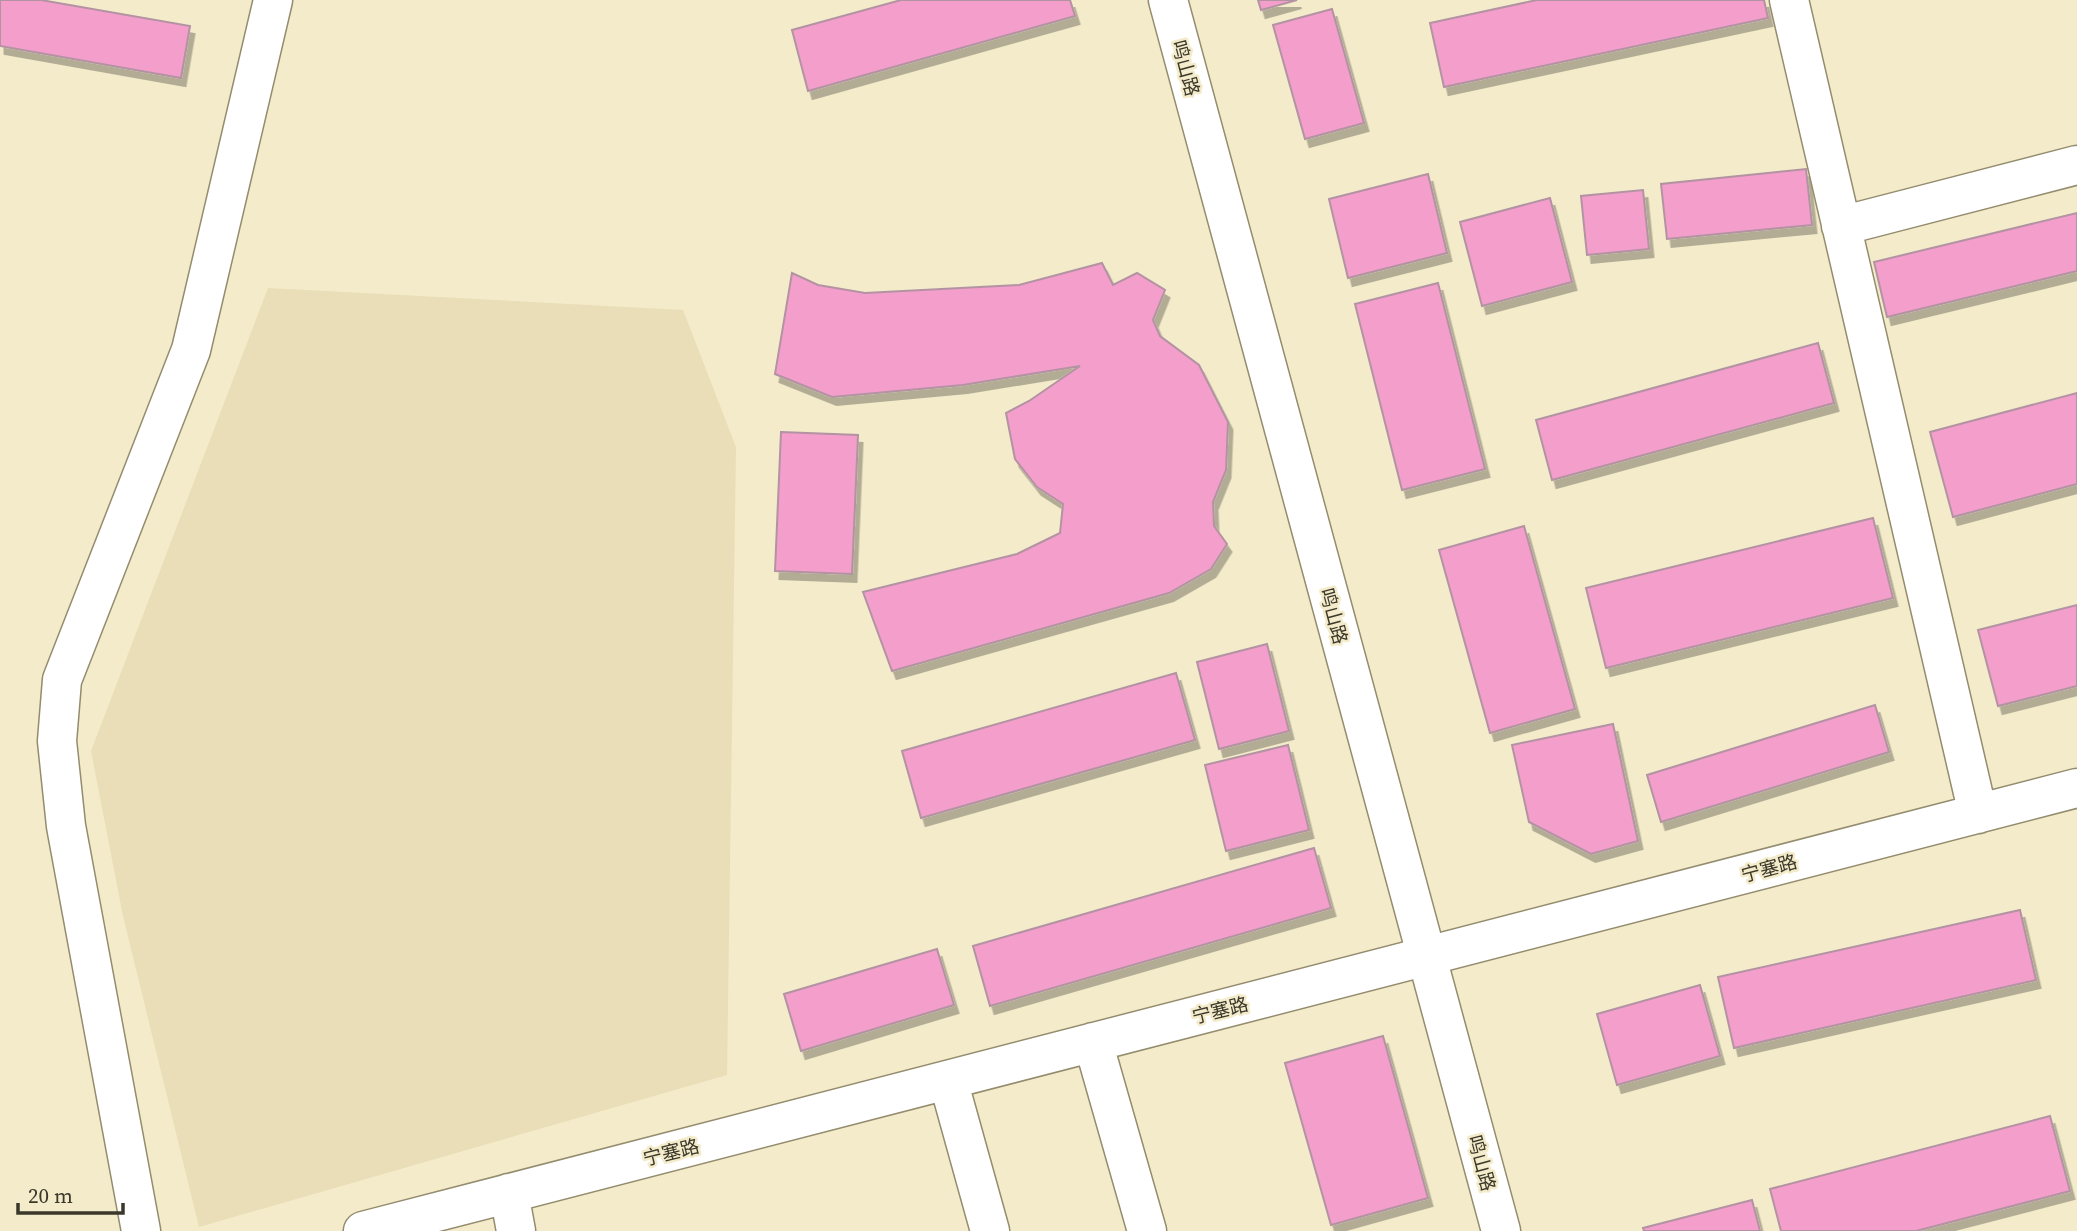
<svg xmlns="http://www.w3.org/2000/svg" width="2077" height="1231" font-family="'Source Serif 4','Noto Sans SC',serif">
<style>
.built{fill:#e9deb7}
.building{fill:#f49ecb;stroke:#b393a2;stroke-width:2;filter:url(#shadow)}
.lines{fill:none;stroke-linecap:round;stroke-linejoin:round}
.minor-casing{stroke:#948c6e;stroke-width:41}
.major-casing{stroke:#948c6e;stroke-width:41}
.minor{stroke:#fff;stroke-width:38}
.major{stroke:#fff;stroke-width:38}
.labels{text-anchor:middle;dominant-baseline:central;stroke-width:5;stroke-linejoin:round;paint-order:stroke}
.street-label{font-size:19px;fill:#3b382b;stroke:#f3ebca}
</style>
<defs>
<filter id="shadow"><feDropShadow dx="4.5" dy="8" stdDeviation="0" flood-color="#0004"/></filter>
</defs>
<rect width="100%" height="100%" fill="#f3ebca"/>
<path class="built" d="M268 288 683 310 736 447 727 1075 199 1227 123 916 91 751Z"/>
<path class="building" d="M0 0H41L190 26 181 78 0 46Z
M901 0H1070L1075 16 808 91 792 30Z
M1258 0H1297L1261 10Z
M1537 0H1764L1768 18 1444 87 1430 23Z
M1332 9 1364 123 1305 139 1273 25Z
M1806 169 1812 225 1667 239 1661 184Z
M1428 174 1447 253 1348 278 1329 199Z
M1643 190 1649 249 1587 255 1581 196Z
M1550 198 1572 282 1482 306 1460 222Z
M2077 213V271L1887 317 1874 262Z
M1102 263 1113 285 1137 273 1165 290 1153 320 1160 336 1199 365 1228 422 1226 470 1213 502 1214 526 1227 544 1211 569 1169 593 892 671 863 592 1017 554 1060 533 1063 504 1037 487 1015 459 1006 413 1029 401 1080 366 963 385 832 397 775 374 792 273 818 285 865 293 1019 285Z
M1438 283 1485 469 1402 490 1355 304Z
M1818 343 1834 403 1552 480 1536 420Z
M2077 393V484L1953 517 1930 432Z
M781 432 858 435 852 574 775 571Z
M1873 518 1893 598 1606 668 1586 588Z
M1524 526 1575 709 1490 733 1439 550Z
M2077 605V686L1998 706 1978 630Z
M1267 644 1289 731 1219 749 1197 662Z
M1176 673 1195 740 921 818 902 751Z
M1875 705 1889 752 1661 822 1647 775Z
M1613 724 1638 841 1591 854 1529 822 1512 745Z
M1288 745 1309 830 1226 851 1205 765Z
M1314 848 1331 908 990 1006 973 946Z
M2020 910 2036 980 1734 1048 1718 977Z
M937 949 954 1005 801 1051 784 994Z
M1700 985 1720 1056 1617 1085 1597 1014Z
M1383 1036 1428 1198 1331 1225 1285 1063Z
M2050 1116 2070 1191 1916 1231H1781L1770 1189Z
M1752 1200 1760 1231H1644L1643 1228Z"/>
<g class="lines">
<defs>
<path id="minor" d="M1789 0 1978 814
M1841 226 2077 165
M1093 1042 1147 1231
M948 1080 990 1231
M509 1193 516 1231
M363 1231 2077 788"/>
<path id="major" d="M1168 0 1501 1231
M141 1231 66 826 57 741 62 680 191 350 273 0"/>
</defs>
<use href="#minor" class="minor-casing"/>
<use href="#major" class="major-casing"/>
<use href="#minor" class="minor"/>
<use href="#major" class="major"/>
</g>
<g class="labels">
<g class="street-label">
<text transform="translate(1186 68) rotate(75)">鸣山路</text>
<text transform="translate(1334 616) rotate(75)">鸣山路</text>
<text transform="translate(1769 868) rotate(-15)">宁塞路</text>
<text transform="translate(1220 1010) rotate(-14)">宁塞路</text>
<text transform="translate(671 1152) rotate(-14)">宁塞路</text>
<text transform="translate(1482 1163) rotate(75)">鸣山路</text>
</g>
</g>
<path d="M18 1203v10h105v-10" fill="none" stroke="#3b382b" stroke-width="3.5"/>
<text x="28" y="1203" font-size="21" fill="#3b382b" stroke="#f3ebca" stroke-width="5" paint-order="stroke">20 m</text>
</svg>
